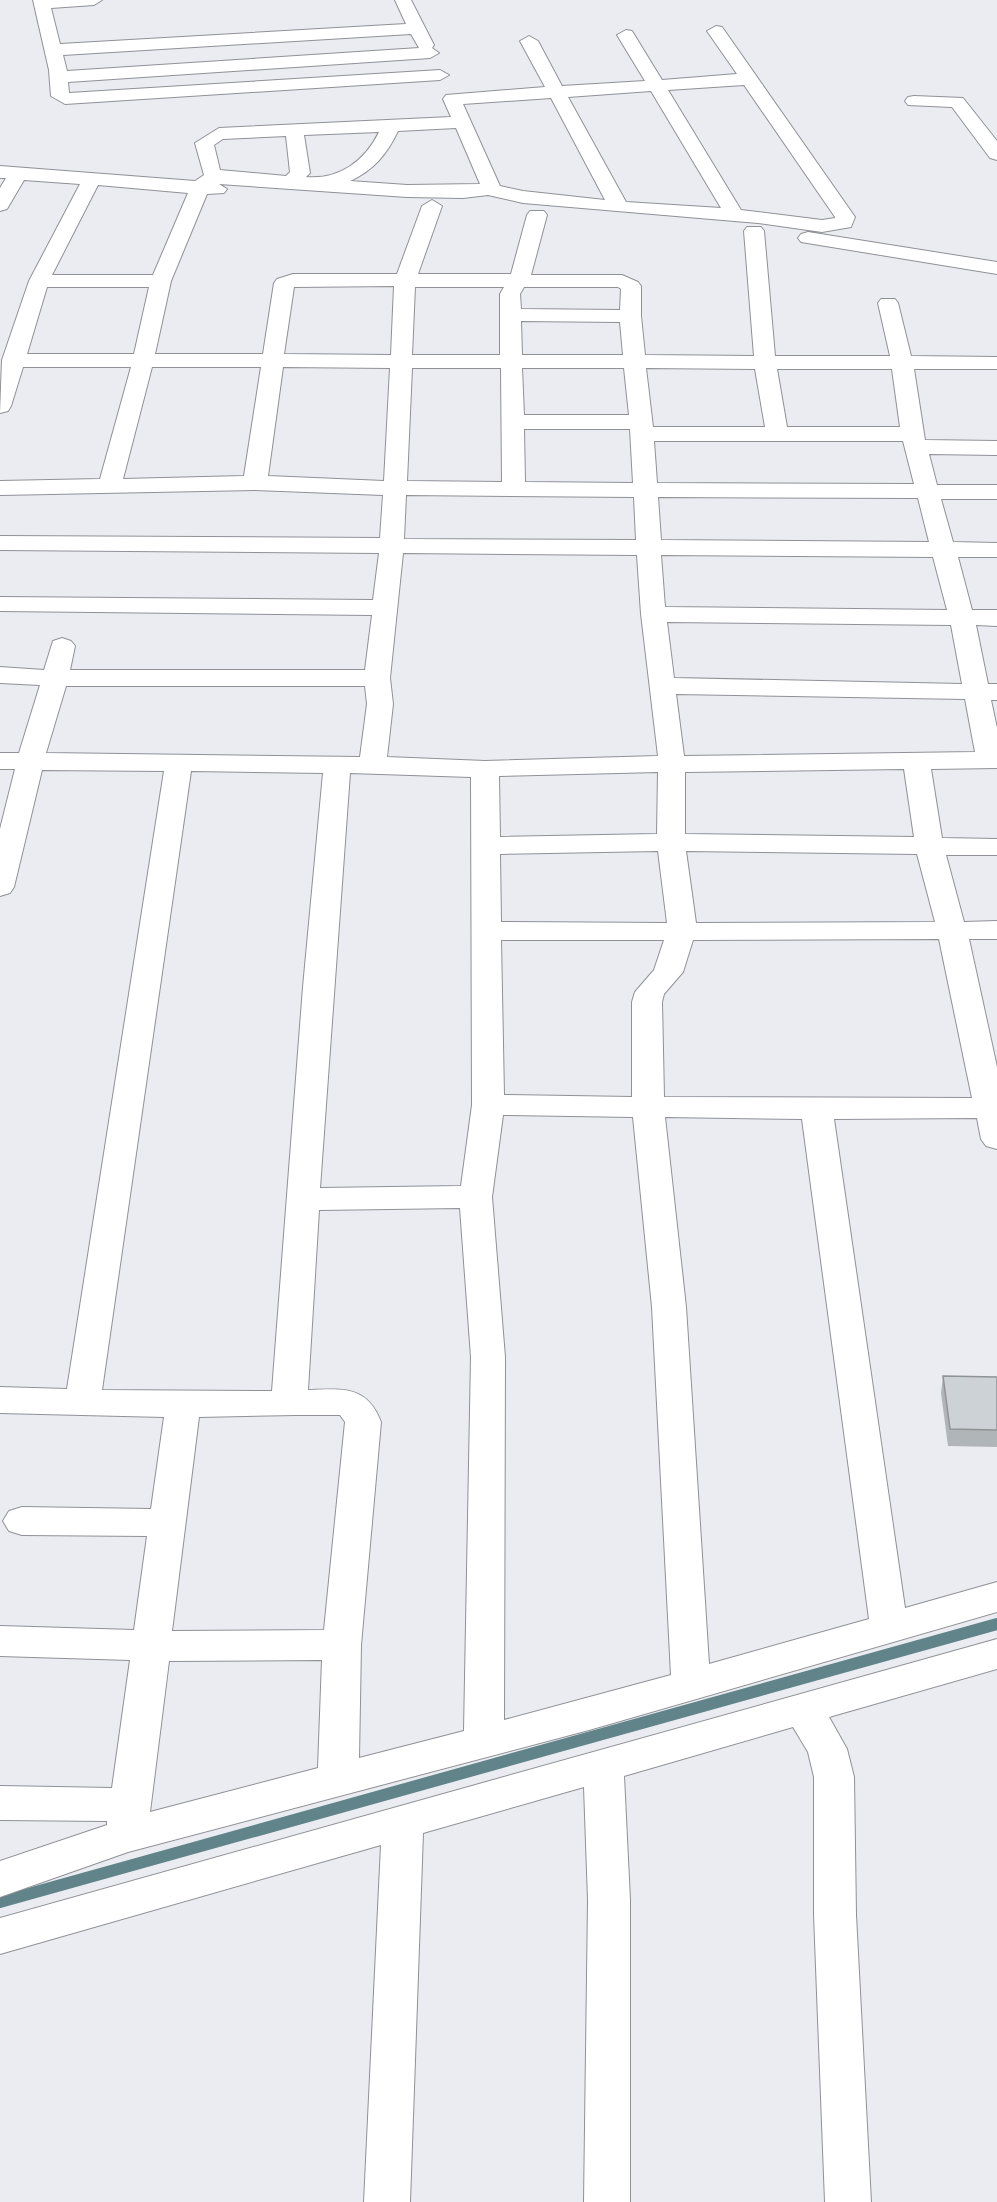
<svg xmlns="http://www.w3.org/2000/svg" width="997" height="2202" font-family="'PT Sans Narrow',sans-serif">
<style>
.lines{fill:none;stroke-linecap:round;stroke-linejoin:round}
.stream{stroke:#60848a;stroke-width:12}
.minor-casing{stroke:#8f9196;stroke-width:2}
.minor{fill:#fff;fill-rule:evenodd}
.wall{fill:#b0b5b8}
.building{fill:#cdd2d6;stroke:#909396;stroke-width:1.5}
</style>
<rect width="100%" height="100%" fill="#eaecf1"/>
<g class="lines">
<path class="stream" d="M0 1902 997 1624"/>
<defs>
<path id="minor" d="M33 0H102L94 5 51 8 60 44 406 24 395 0H411L434 45 432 48 439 53 430 58 68 82 69 93 440 70 449 75 440 80 65 104 51 96 49 70ZM411 34 419 48 67 71 63 55Z
M716 26 722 27 855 217 851 227 822 232 758 223 523 203 488 195 463 198 407 197 219 184 227 189 224 193 207 194 171 281 155 354H263L274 283 277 279 293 274H397L422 206 432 200 442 206 418 274H511L527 215 530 211H544L547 215 531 275H622L638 282 641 286V316L645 355 754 356 744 231 747 227H761L764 231 775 356H890L878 303 881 299H895L898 303 911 356 997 357V369H914L925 440 997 441V455L929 454 937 485H997V499H941L953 542 997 543V557H958L972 610H997V626L976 625 988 684H997V700H991L997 728V768L931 769 942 838 997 839V855H946L964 922 997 921V939H969L997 1067V1149L986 1146 981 1139 977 1118 834 1119 905 1608 997 1582V1612L589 1730 128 1852 0 1897V1861L107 1825V1821L0 1820V1786L112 1788 130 1660 0 1656V1626L134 1630 147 1536 22 1535 9 1531 3 1521 9 1511 22 1507 151 1509 164 1417 0 1413V1387L67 1389 164 771 42 770 14 887 10 893 0 896V829L15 769H0V753H19L40 685 0 683V667L44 670 53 641 62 638 71 641 75 646 70 670H365L372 615 0 611V597L373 600 379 553 0 550V536L380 538 383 495 255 490 0 495V481L100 479 131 367H23L11 406 8 411 0 413 2 360 29 281 80 184 24 180 7 209 0 211V188L6 178H0V166L195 181 204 175 195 143 219 128 451 117 443 99 446 95 545 87 520 41 529 36 538 41 562 86 645 81 617 35 626 30 632 31 662 80 737 74 707 31ZM744 85 835 217V218L822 220 741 210 668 90ZM651 91 721 208 626 202 568 97ZM551 98 605 200 523 191 500 186 463 104ZM456 128 480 184 407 185 350 181C374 170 387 154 398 131ZM379 132C365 161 339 180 306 177L310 173 304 135ZM286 136 290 172 286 176 220 170 214 145 223 139ZM98 185 188 193 153 275H52ZM394 286 391 355 284 354 294 287ZM47 287H149L134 354H27ZM415 287H504L500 294V355H412ZM524 287H618L621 289 620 310 521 309 520 294ZM521 321 620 322 623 355H522ZM152 367H261L244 476 123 479ZM283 367 390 368 384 481 268 476ZM412 368H501L502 482 407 481ZM522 368H624L629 415H524ZM646 368 755 369 765 427H653ZM777 369H892L900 427H787ZM524 429H630L633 483 525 482ZM654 441H903L914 484 657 483ZM406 495 634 497 636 540 404 539ZM658 497 918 498 929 542 661 540ZM403 553 637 555 641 614 658 756 485 761 387 757 393 704 390 678ZM661 555 933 557 947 610 665 607ZM667 622 951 625 962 684 674 678ZM66 686H365L367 704 360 757 46 753ZM676 694 965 699 975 752 684 756ZM904 769 914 837 685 834V772ZM191 771 323 773 303 987 272 1391 102 1390ZM658 772 657 834 500 837 499 776ZM350 773 471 777 472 1105 461 1186 320 1188ZM658 851 667 923 501 922 500 854ZM686 851 917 854 935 922 696 923ZM939 939 972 1098 664 1097 662 1002 664 994 683 972 693 940ZM501 940H664L654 970 635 992 632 1002V1097L504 1095ZM503 1115 633 1117 652 1307 671 1675 504 1720 505 1357 492 1197ZM665 1117 802 1119 869 1619 709 1664 686 1307ZM460 1208 471 1357 464 1731 359 1758 361 1645 381 1422C367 1385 342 1389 308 1390L319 1210ZM296 1415H340L345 1422 324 1630 172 1631 199 1417ZM322 1660 318 1768 150 1812 169 1661Z
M914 96 963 98 997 141V160L990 158 952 107 908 105 905 101 908 97Z
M808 232 997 262V274L801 242 798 238 801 234Z
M997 1639V1669L829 1717 847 1749 854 1777 856 1915 871 2202H825L814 1915V1777L808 1752 793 1727 624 1776 630 1900V2202H584L588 1900 584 1787 423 1833 410 2202H364L381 1845 0 1954V1918Z"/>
</defs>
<use href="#minor" class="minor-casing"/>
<use href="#minor" class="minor"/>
</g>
<path class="wall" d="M943 1376 997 1377V1447L948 1446 941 1393Z"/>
<path class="building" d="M943 1376 997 1377V1430L950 1429Z"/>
</svg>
